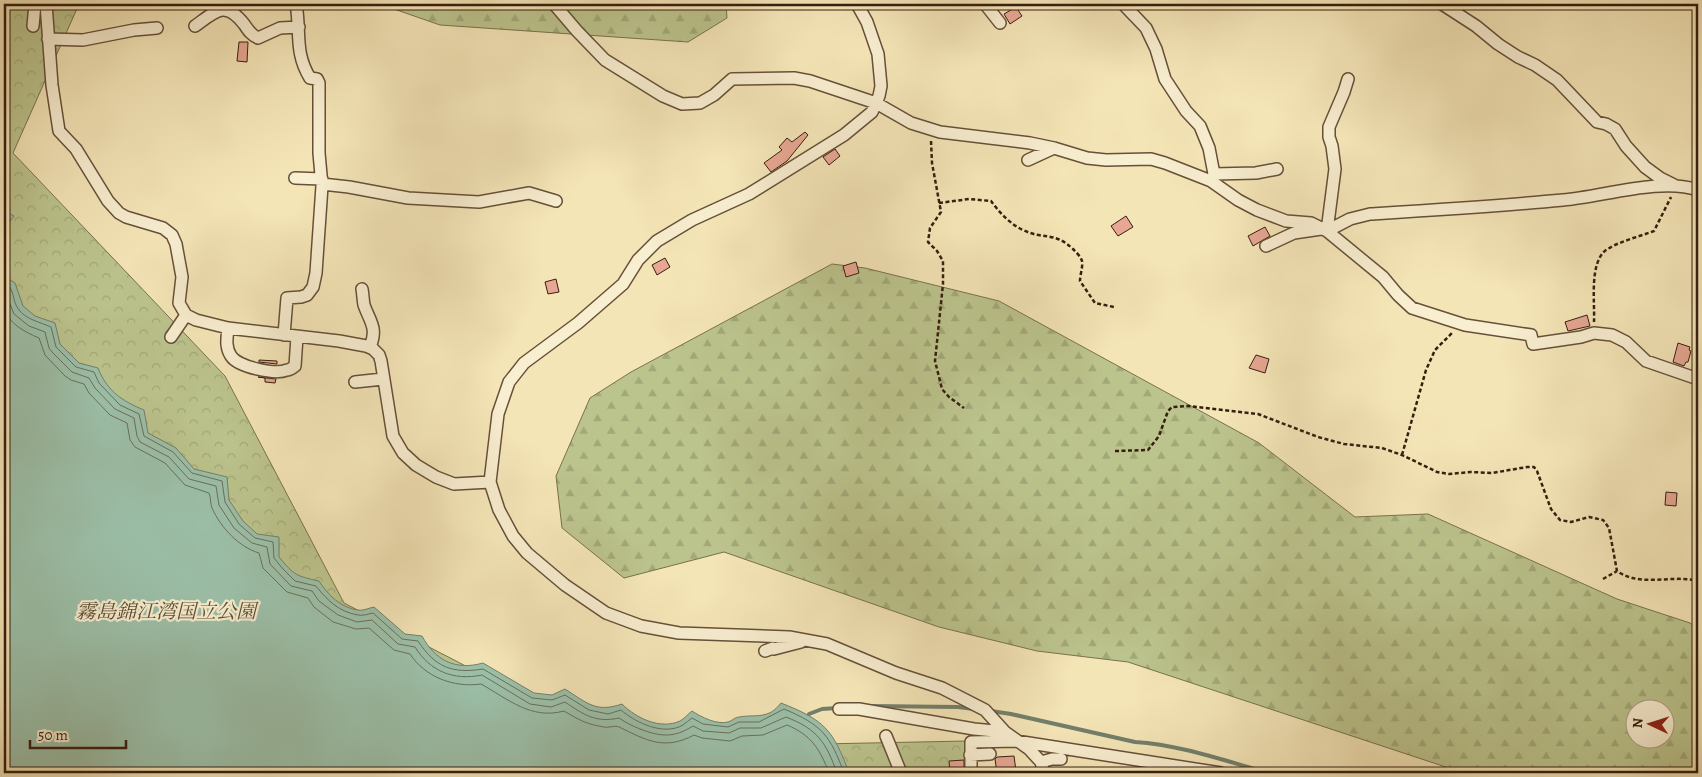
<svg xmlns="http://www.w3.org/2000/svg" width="1702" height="777" font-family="Alegreya,'Noto Serif JP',serif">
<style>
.forest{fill:url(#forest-firs);stroke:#79714e;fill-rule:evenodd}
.park{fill:url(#park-crowns);stroke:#79714e}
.water{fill:#9cc0a9;stroke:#737f6b}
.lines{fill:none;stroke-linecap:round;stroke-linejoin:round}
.shore{stroke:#696f5c;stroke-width:1}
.stream{stroke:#737f6b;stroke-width:4}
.building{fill:#e7a793;stroke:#361e0f}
.minor-casing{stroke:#665039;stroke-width:14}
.path{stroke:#361e0f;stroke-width:2.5;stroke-dasharray:4 2.5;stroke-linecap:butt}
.minor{stroke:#f8eed0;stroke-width:11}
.labels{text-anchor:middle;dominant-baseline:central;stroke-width:4.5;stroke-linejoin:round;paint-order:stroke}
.park-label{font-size:20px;font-style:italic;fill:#5e5035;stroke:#f8eed0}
</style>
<defs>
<pattern id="forest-firs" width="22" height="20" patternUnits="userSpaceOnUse" patternTransform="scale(1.25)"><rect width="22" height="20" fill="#bcc48d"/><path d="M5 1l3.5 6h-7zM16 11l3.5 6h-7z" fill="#a2a878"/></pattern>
<pattern id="park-crowns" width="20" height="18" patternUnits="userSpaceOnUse" patternTransform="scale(1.25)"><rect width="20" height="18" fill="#bcc48d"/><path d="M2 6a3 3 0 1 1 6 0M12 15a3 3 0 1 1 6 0" fill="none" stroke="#a2a878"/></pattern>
</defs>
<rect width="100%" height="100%" fill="#f4e5b7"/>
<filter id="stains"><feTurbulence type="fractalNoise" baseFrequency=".004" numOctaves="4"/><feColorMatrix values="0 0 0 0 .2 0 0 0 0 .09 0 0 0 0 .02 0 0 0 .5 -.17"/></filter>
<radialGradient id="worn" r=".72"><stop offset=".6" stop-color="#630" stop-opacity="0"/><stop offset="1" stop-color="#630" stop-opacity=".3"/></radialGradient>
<path class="forest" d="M389 4H726L727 18 688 42 440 25 394 9Z
M832 264 865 268 999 301 1259 443 1355 517 1428 514 1617 599 1690 623 1698 629V769L1686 773H1464L1128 662 1037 651 939 627 724 552 624 578 562 528 556 476 590 398 631 372ZM1634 710H1664V740H1634Z"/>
<path class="park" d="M4 4H79L13 153 225 376 344 603 624 748 967 741 970 773H4Z"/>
<path class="water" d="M4 211 14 216 4 229Z
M4 276 15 283 23 306 35 316 55 323 60 344 79 363 98 368C107 391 122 401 144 410L148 433 176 448 194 469 227 477 229 500 243 521 257 534 279 537V557C294 575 296 576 319 581 328 595 341 608 358 610 363 611 369 608 374 607L405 634 422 636C435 660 455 671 483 663L534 693 552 695 565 689C587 703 596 713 622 704 636 718 660 730 680 721 684 719 688 714 692 711 701 717 717 725 728 722 732 721 735 717 739 717 756 714 768 720 781 703 824 720 833 729 849 773H4Z"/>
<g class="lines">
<path class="shore" d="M4 282C16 289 11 300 19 310 27 320 40 322 51 327L56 347 76 367 94 372 99 383 120 405 139 414 144 436 173 452 192 473 222 481 225 502 239 524 255 538 273 542 274 558 283 569 295 581 316 586C327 600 339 612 358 615 363 616 368 614 373 613L402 639 418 641C435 667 452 674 483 669L532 698 552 700 565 695 589 710 608 714 621 710C636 723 664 736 683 725 686 723 689 720 692 718L703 724 728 727 739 722H759L784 709C822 725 830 735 844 773
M4 289 14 314 29 326 45 332 49 348 52 352 72 372 89 378 95 388 115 409 134 418 137 436 140 442 169 457 189 479 216 486 219 505 234 528 252 543 267 547 270 564 291 586 312 591 319 601 338 615 357 622 372 620 398 644 415 647C430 671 453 681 482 675L530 704 551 707 565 702C584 715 596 723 619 718 626 723 633 726 640 729 661 737 674 738 693 726L703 731 729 733 740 728H761L786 717C817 729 826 742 837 773
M4 309C9 324 25 332 39 338L45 355 65 376 71 380 84 384 89 393 110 415 127 423 130 440 135 447 165 463 185 485 209 493C211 497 210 503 212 508 221 528 239 547 259 553L263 568 287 592 308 598 314 607 333 622 356 629 369 628 394 650 410 654C425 677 454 688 481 684 508 699 531 720 564 711 579 720 586 724 604 727 609 728 615 725 619 727 646 740 664 751 694 735L702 738 730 741 742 736 763 735 787 725C811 735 820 749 829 773"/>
<path class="stream" d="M869 706 958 707 974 709
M991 711 1011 714 1135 742C1181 745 1225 761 1269 773
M809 714 822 709 837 708"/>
</g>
<path class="building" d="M1016 7 1022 16 1010 24 1004 14Z
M239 42H248L247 62 237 61Z
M805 132 808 135 787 161 771 172 764 163 782 150 779 147 787 138 792 142Z
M835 149 840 156 829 165 823 157Z
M1126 216 1133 227 1118 236 1111 226Z
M1265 227 1270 236 1253 246 1248 236Z
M665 258 670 267 657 275 652 265Z
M856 262 859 273 846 277 843 266Z
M556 279 559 292 548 294 545 282Z
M1587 315 1590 326 1568 331 1565 322Z
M1678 343 1690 347 1689 350 1691 351 1688 362H1686L1684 366 1673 362Z
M1256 355 1269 359 1265 373 1249 368Z
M259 360 277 361V364L259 362Z
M258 377 276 379 275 383 265 382V378Z
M1666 492 1677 493 1676 506 1665 505Z
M1014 756 1016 771 997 773 995 759 997 757Z
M964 760V773H950L949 761Z"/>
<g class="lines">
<defs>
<path id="minor" d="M46 4 52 85 59 131 76 149 108 201 119 213 126 217 163 228 172 235 176 244 182 277 179 303 186 315 196 320 228 328 339 341 366 346 373 349 379 355 381 361 393 436 403 453 416 465 436 477 454 484 490 482
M554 4 577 31 605 60 663 96 682 104 700 103 714 95 732 79 794 78 810 81 876 103 911 123 940 132 1030 143 1054 148 1087 158 1106 160 1151 159 1165 163 1211 181 1238 200 1257 210 1286 221 1311 223 1327 231 1383 277 1398 295 1412 308 1465 325 1531 335 1533 344 1581 337 1594 333 1612 335 1626 342 1646 361 1698 379
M857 4 867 22 878 54 881 86 879 96 872 112 844 135 749 194 692 220 657 241 638 260 623 284 578 323 524 363 509 382 498 414 490 482 499 510 513 536 527 553 565 585 606 613 641 626 679 633 789 637 827 644 896 673 942 688 985 710 1005 732 1029 749 1041 762 1044 773
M985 4 1000 23
M1123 4 1146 28 1156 49 1165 79 1186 111 1200 126 1209 148 1214 174 1211 181
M1442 4 1476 26 1498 44 1518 57 1535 65 1557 80 1597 122 1606 124 1615 129 1626 146 1645 167 1660 178 1674 185
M33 26 35 4
M195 26C216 11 225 0 244 24 248 30 251 35 258 38L280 28 299 27
M48 39 83 40 134 30 157 28
M1028 160 1054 148
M1214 174 1256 173 1277 169
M295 178 322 179
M322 184 349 187 408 198 479 202 529 193 556 201
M1327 231 1350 219 1370 214C1434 210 1499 206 1563 200 1602 197 1661 177 1698 190
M1327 231 1335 169 1332 146 1329 137V127L1344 92 1348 79
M1266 246 1294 233 1321 229
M362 289C363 294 363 300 364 305 370 322 378 328 370 347
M228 328C227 338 225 347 231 356 238 367 275 375 287 370 290 370 292 368 295 366L297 337
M284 335 287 298 301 297 307 295 313 287 316 273 322 186 319 153V83L317 79 310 78C294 52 301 32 296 4
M171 337 186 315
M355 382 383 379
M765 651 773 648 774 649 801 642
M839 709H859L974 729 1005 732
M886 736 901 773
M970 755 990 754
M1041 762 1052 759H1061
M971 773V742L1016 741 1221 773"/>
</defs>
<use href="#minor" class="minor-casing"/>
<path class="path" d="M931 141 932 163 941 212 930 228 928 242 937 251 943 261V284L935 361 942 389 949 397 964 408
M939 203 969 199 991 201C999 212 1010 224 1023 230 1043 240 1054 231 1073 249 1076 252 1081 257 1082 261 1083 267 1080 275 1080 281L1095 303 1114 307
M1594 322C1595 302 1589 263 1606 250 1620 241 1638 237 1654 231L1671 197
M1115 451 1148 450 1159 436 1168 411 1172 407 1188 406 1258 414 1318 437 1344 444 1382 448 1402 455 1437 472 1449 474 1471 472 1492 473 1527 467H1534L1537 471 1551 509 1560 520 1571 522 1589 517 1603 520 1609 528 1617 571C1641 588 1672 574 1698 581
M1402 455 1426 370 1435 350 1452 333
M1603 579 1617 571"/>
<use href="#minor" class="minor"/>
</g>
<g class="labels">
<g class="park-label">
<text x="166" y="611">霧島錦江湾国立公園</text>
</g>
</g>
<rect width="1702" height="777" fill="none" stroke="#f4e5b7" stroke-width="20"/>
<rect x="5" y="5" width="1692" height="767" fill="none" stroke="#361e0f" stroke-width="2.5"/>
<rect x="10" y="10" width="1682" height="757" fill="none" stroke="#361e0f"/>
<g transform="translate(1650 724) rotate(274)"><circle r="24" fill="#f8eed0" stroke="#aa9b83"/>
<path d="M0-4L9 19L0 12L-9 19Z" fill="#8f2418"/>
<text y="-8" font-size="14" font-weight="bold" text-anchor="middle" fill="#361e0f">N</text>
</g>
<path d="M30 740v8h96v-8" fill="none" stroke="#361e0f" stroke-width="2.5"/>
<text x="38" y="740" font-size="15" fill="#361e0f" stroke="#f8eed0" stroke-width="4" paint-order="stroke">50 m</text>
<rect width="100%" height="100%" filter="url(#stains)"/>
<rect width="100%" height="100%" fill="url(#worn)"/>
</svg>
